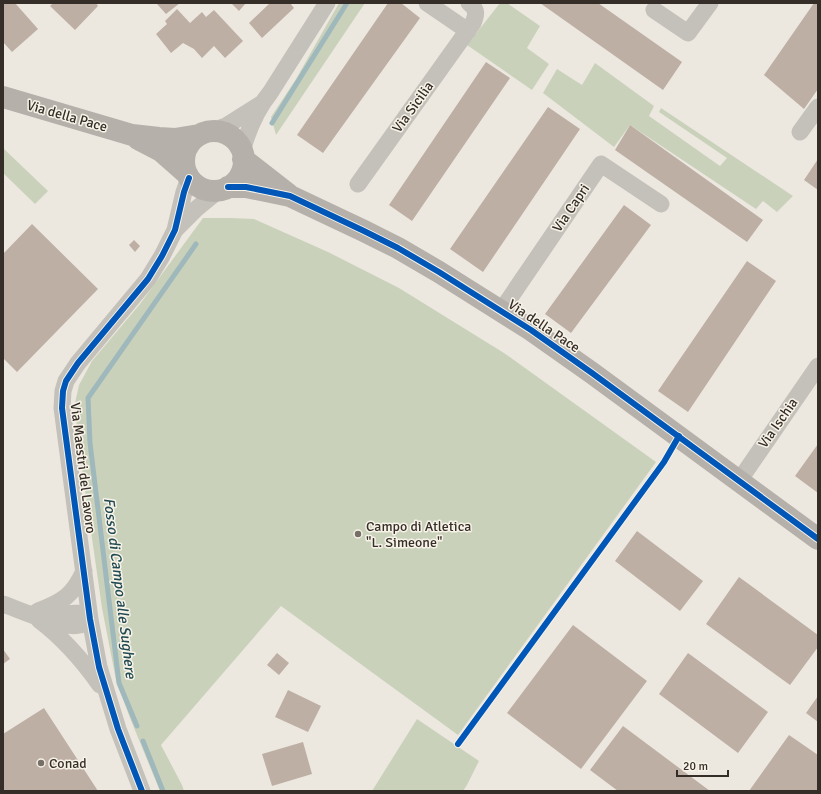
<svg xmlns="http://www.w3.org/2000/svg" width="821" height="794" font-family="Signika,sans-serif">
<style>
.green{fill:#cad1bb}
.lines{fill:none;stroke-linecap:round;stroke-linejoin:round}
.stream{stroke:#9fb8bb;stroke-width:5}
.building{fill:#beafa4}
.street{stroke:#c4c0ba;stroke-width:17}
.secondary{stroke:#b5b0aa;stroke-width:22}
.cycleway-casing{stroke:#f8f3e8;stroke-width:8}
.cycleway{stroke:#0057b8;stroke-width:6}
.poi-dot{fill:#756f68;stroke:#f8f3e8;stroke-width:1.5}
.labels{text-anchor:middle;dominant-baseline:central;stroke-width:3;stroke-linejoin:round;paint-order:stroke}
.street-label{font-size:14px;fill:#352e28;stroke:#f8f3e8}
.poi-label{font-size:14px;fill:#352e28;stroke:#f8f3e8;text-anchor:start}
.water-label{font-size:15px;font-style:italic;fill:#214a53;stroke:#f8f3e8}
</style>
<rect width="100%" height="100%" fill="#ece8e0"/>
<path class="green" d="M339 3H365L276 135 271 117 296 79Z
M500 3H507L540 26 527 48 549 64 532 90 467 45Z
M595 63 654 106 649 116 720 166 727 158 659 112 661 108 793 196 777 212 763 201 756 209 630 125 614 147 543 93 557 69 582 85Z
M3 148 48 191 35 204 3 173Z
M203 218H231L254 219 328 252 399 288 504 353 656 462 458 735 281 606 161 745 182 785 184 791H160L130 718 116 680 102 608 78 441 75 403 79 385 92 361 140 304Z
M417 719 479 761 467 785 463 791H372Z"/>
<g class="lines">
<path class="stream" d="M272 123 347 3
M137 726 119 683 90 443 88 398 196 244
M143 741 163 791"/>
</g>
<path class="building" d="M3 3H15L38 29 12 52 3 42Z
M53 3H96L98 6 75 30 50 6Z
M159 3H180L166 14 157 4Z
M231 3H246L239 11Z
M270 3H290L294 8 262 38 249 23Z
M388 3H401L420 18 323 153 297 135Z
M540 3H598L682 62 663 90Z
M814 3H818V89L804 109 764 75Z
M177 9 190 23 202 12 206 17 214 10 243 41 225 58 214 46 202 58 194 49 183 43 171 53 156 34 167 24 165 21Z
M486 62 510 78 412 221 389 205Z
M548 107 580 129 483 272 450 249Z
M630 125 763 220 747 242 615 150Z
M818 159V190L804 180Z
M624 205 651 225 571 333 545 314Z
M32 224 98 289 17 372 3 358V254Z
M134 240 140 246 135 252 129 245Z
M747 261 776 281 688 412 658 391Z
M818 444V493L795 476Z
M637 531 703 581 680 611 615 561Z
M739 577 818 635V647L790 685 706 624Z
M573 625 647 681 581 769 507 713Z
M3 649 10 659 3 664Z
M277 653 289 663 279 675 267 665Z
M688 653 768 712 738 753 659 694Z
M288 690 321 706 308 732 275 717Z
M818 696V722L806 713Z
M44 708 98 791H3V734Z
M623 726 710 791H618L590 770Z
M789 735 818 755V791H749Z
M303 742 312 774 272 786 262 754Z"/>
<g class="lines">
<path class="street" d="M427 3 468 31
M654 10 688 33 710 3
M209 132 226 126 261 104
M800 132 818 107
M242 151C248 130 256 110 270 93L327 3
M358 184 473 23C477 14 477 9 469 3
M176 229 196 209 218 191
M501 311 601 164 661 204
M739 481 818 366
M3 604C20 610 64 630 80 625 84 624 87 621 90 619L80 613 45 615 31 614
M38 611C63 602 73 595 84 571
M39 620C63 638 83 661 100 685
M142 791 118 729 99 667 90 619 62 408 63 391 66 381 78 363 148 279 162 256 175 230 184 192 189 178"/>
<path class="secondary" d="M3 97 132 135 159 138 175 139 199 135
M184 161a30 30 0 1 1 60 0a30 30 0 1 1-60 0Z
M138 139 161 151 186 173
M243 159 288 194
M228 187H246L290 196 364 231 398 248 439 272 531 330 592 373 818 539"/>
<defs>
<path id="cycleway" d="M228 187H246L290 196 364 231 398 248 439 272 531 330 592 373 818 539
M458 744 664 462 679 436
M142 791 118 729 99 667 90 619 62 408 63 391 66 381 78 363 148 279 162 256 175 230 184 192 189 178"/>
</defs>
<use href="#cycleway" class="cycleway-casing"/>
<use href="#cycleway" class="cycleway"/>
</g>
<g class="poi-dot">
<circle cx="358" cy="534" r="4"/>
<circle cx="41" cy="763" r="4"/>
</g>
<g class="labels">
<g class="street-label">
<text transform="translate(413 107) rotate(-54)">Via Sicilia</text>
<text transform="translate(67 116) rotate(16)">Via della Pace</text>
<text transform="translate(571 208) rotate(-56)">Via Capri</text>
<text transform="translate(544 326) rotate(34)">Via della Pace</text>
<text transform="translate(778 423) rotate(-55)">Via Ischia</text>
<text transform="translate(83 468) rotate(83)">Via Maestri del Lavoro</text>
</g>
<g class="poi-label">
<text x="366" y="526">Campo di Atletica<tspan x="366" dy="16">"L. Simeone"</tspan></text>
<text x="49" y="763">Conad</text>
</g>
<g class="water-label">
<text transform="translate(120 588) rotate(83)">Fosso di Campo alle Sughere</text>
</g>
</g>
<rect width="821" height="794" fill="none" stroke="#352e28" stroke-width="8"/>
<path d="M677 770v6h51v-6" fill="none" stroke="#352e28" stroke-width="2"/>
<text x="683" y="770" font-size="12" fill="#352e28" stroke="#f8f3e8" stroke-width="3" paint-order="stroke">20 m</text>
</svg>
